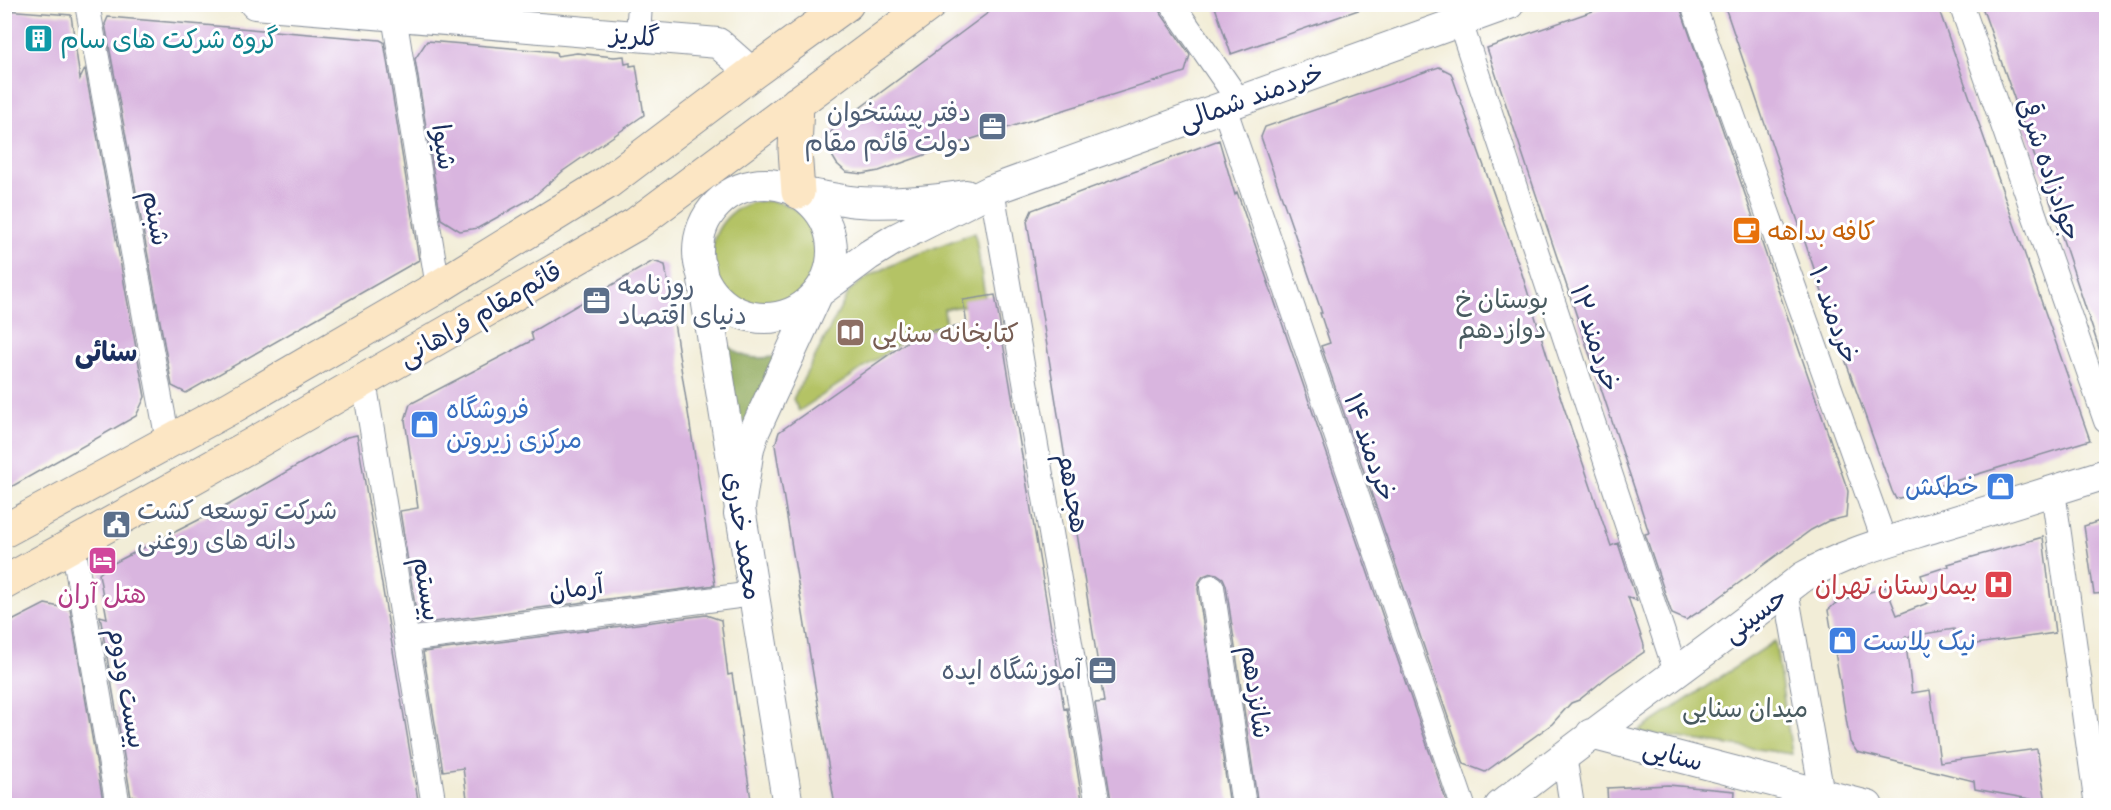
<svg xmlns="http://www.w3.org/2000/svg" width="2111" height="810" font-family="Caveat,'Playpen Sans Arabic',sans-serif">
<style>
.green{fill:#b4c365;stroke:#687962;stroke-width:1.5}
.forest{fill:#8fa95a;stroke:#556c5c;stroke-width:1.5}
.building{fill:#d9b5df}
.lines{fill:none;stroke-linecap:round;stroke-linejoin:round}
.minor-casing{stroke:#868e9a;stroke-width:26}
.tertiary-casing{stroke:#868e9a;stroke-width:32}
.secondary-casing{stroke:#868e9a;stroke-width:35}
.minor{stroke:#fff;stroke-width:24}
.tertiary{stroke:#fff;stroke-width:30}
.secondary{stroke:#fce6c4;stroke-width:33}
.labels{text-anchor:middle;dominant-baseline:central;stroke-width:6;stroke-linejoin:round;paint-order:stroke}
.street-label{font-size:26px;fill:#1b2f5e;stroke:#fff}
.culture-label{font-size:26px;fill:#0d838f;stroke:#fff;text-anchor:start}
.service-label{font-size:26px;fill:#4e5e75;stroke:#fff;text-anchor:end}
.food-label{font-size:26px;fill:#c56008;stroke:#fff;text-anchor:start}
.park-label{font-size:26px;fill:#495b60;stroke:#fff}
.education-label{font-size:26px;fill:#785e54;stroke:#fff;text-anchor:start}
.shop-label{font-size:26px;fill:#366cbe;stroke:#fff;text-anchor:start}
.health-label{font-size:26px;fill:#be3a42;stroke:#fff;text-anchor:end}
.hotel-label{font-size:26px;fill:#b23c85;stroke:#fff}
.neighbourhood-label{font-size:27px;font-weight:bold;fill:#1b2f5e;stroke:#fff}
</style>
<rect width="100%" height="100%" fill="#fff"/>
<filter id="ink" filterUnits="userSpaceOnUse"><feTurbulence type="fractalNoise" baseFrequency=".0167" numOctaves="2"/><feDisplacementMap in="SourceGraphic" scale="12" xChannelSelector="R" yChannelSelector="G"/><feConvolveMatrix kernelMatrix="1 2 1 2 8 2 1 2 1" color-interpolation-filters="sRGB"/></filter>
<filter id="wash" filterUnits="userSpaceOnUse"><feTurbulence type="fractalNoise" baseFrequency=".008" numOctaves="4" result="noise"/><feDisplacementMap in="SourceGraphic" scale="24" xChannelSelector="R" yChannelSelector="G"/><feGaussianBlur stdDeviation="1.35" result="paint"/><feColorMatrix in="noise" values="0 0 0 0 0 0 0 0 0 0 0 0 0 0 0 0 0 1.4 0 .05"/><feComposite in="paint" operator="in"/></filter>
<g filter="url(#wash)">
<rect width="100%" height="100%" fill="#f2edd7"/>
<path class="green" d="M712 255a54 54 0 1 1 108 0a54 54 0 1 1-108 0Z
M975 232 985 297 964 306 944 309 946 328 916 333 799 411 793 399 850 290 869 276 903 260Z
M1775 641 1792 754 1637 732Z"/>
<path class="forest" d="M714 333C742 358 744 361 782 356L734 449Z"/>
<g id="blocks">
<path class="building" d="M1000 4H1158L1160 12 1190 55 1185 72 956 144 879 171 863 174 846 172 837 164 828 149 827 141 829 134 837 125Z
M1214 4H1363L1364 8 1231 54Z
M1613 4H1679L1848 491 1846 517 1828 521 1811 530 1705 608 1686 620 1672 614 1645 534 1649 533 1640 505 1487 48Z
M1724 4H1937L2090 440 1896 499 1892 491 1841 348Z
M1981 4H2106V356L2102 357 2045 186Z
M4 10 71 15 80 79 85 69 145 397 136 416 4 491Z
M108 17 380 40 384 42 419 260 186 393 172 386 105 24Z
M427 41 546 51 556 52 557 56 577 53 614 57 624 56 625 64 630 63V66L636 65 644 115 563 171 532 198 478 228 460 231 441 219 415 59Z
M1439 67 1451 73 1522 274 1556 384 1611 546 1618 543 1637 601 1628 597 1644 645V652L1610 675 1579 700 1571 703 1552 724 1485 772 1464 764 1321 346 1330 343 1320 313H1322L1261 137 1265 127Z
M1219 140 1235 195 1237 192 1448 806H1258L1226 585 1223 578 1217 574 1211 573 1203 576 1199 582 1198 589 1230 806H1112L1095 703 1104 702 1027 221 1032 210Z
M653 261 665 265 715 585 418 624 400 511 418 508 405 420 410 404 533 340 531 332Z
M995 295 1060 682 1064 709 1067 708 1083 806H835L775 445 779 432 921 332 967 325 963 300Z
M357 435 419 806H137L135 796 131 797 100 616 107 618 99 574 110 565 230 504 347 437Z
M2106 519V593L2094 594 2084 526Z
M2043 537 2055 633 1955 647 1954 629 1905 637 1912 693 1930 690 1940 762 2037 749 2046 802 1975 789 1974 781 1857 752 1850 742 1828 610 1836 603 1886 587 1897 615 1930 602 1921 575 1949 566 1948 564Z
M45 604 70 609 103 801 96 802V806H4V625Z
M706 615 721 620 728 675 732 674 752 806H468L463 768 443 771 423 652Z
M1668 785 1735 791 1734 806H1608L1607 788Z"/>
</g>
</g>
<g filter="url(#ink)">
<use href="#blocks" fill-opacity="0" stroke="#868e9a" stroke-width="1.5"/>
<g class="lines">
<defs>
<path id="minor" d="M87 4 168 441
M1172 4 1239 101
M1451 4 1460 22 1676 672
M1693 4 1885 543
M1961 4 2106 421
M394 16 438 287
M638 36 640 4
M1224 107 1463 806
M992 190 1098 806
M364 381 434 806
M2053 491 2097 806
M73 545 118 806
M1212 587 1244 806
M1786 591 1822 794
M407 640 753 594
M1564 755 1572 806"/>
<path id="tertiary" d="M255 4 718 43 752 73
M698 251a67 67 0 1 1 134 0a67 67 0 1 1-134 0Z
M798 192C815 195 832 198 849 201 882 205 933 201 966 195
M701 267 788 806
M739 514 749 448 755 430 818 293 869 255 895 239 992 190 1509 4
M1591 734 1868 806
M1500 806C1599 727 1703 655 1803 577 1844 553 1890 541 1935 527 1992 510 2049 492 2106 474"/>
<path id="secondary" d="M797 103 795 150 798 192
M4 531 232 407 438 287 608 182 752 73 847 4
M4 583 248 447 636 224 930 4"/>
</defs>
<use href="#minor" class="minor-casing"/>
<use href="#tertiary" class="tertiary-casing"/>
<use href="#secondary" class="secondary-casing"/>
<use href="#minor" class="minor"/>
<use href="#tertiary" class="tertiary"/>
<use href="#secondary" class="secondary"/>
</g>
</g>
<defs>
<symbol id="building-square" viewBox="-11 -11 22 22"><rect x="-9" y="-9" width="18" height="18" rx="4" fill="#0f9aa8" stroke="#fff"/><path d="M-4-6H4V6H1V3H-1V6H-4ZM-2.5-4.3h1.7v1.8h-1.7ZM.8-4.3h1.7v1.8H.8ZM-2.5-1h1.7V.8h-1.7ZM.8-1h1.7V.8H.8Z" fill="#fff"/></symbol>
<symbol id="office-square" viewBox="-11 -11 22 22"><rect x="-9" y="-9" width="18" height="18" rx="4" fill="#5c6f8a" stroke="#fff"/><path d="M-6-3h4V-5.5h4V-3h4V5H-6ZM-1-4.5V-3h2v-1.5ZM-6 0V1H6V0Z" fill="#fff"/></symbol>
<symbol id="cafe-square" viewBox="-11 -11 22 22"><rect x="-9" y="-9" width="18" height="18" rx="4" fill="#e8710a" stroke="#fff"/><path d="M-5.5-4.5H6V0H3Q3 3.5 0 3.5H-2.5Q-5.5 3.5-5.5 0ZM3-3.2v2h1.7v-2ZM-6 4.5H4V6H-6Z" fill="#fff"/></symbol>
<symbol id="library-square" viewBox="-11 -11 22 22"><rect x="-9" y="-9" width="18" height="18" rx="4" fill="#8d6e63" stroke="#fff"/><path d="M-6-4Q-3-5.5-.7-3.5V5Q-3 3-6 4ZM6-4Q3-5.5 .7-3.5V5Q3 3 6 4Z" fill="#fff"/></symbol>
<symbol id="shop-square" viewBox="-11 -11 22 22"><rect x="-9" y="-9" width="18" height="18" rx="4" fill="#3f7fe0" stroke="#fff"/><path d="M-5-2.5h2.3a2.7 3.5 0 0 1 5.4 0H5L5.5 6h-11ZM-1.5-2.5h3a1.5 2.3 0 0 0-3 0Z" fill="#fff"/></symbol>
<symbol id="civic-square" viewBox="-11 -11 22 22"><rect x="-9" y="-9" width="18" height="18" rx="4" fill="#5c6f8a" stroke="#fff"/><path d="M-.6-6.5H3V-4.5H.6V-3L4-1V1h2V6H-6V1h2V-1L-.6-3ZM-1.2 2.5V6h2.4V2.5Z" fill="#fff"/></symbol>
<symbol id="hotel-square" viewBox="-11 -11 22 22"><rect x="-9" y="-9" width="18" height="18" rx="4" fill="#d1479c" stroke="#fff"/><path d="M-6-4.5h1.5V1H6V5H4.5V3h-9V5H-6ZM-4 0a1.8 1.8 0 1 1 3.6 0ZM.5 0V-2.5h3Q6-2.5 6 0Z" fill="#fff"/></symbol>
<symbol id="hospital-square" viewBox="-11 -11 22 22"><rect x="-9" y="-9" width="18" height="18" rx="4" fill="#e0444e" stroke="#fff"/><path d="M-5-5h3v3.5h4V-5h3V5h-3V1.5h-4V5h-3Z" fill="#fff"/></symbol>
</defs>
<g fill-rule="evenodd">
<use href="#building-square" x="22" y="22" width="33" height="33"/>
<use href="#office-square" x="976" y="110" width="33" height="33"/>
<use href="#cafe-square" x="1730" y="214" width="33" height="33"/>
<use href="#office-square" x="580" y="284" width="33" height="33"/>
<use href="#library-square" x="834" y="316" width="33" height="33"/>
<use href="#shop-square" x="408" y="408" width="33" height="33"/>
<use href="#shop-square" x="1984" y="470" width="33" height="33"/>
<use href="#civic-square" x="100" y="508" width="33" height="33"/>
<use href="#hotel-square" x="86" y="544" width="33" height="33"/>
<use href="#hospital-square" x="1982" y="568" width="33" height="33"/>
<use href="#shop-square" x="1826" y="624" width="33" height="33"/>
<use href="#office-square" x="1086" y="654" width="33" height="33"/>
</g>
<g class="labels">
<g class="street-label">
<text transform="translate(635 36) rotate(5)">گلریز</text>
<text transform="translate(1251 97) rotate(-20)">خردمند شمالی</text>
<text transform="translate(444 147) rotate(81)">شیوا</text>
<text transform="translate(2049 169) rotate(71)">جوادزاده شرقی</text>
<text transform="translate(156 218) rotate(79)">شبنم</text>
<text transform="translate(480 314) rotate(-30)">قائم‌مقام فراهانی</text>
<text transform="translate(1834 315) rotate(70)">خردمند ۱۰</text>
<text transform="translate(1595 338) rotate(72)">خردمند ۱۲</text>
<text transform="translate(1370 447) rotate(71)">خردمند ۱۴</text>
<text transform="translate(1073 493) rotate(80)">هجدهم</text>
<text transform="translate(743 536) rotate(81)">محمد خدری</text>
<text transform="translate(576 588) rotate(-8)">آرمان</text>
<text transform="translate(427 589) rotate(81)">بیستم</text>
<text transform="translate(1755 615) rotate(-37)">حسینی</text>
<text transform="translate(127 688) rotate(80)">بیست ودوم</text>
<text transform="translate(1256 692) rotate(82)">شانزدهم</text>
<text transform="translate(1673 755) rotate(15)">سنایی</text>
</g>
<g class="culture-label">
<text x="60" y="39">گروه شرکت های سام</text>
</g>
<g class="service-label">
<text x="971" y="112">دفتر پیشتخوان<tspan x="971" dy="30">دولت قائم مقام</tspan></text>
<text x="618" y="285" text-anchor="start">روزنامه<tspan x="618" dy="30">دنیای اقتصاد</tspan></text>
<text x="137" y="510" text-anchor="start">شرکت توسعه کشت<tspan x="137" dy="30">دانه های روغنی</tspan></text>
<text x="1082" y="670">آموزشگاه ایده</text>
</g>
<g class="food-label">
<text x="1767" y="231">کافه بداهه</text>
</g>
<g class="park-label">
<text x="1502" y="299">بوستان خ<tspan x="1502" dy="30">دوازدهم</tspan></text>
<text x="1745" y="708">میدان سنایی</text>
</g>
<g class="education-label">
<text x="872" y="333">كتابخانه سنایی</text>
</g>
<g class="shop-label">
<text x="446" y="409">فروشگاه<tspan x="446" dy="30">مرکزى زیروتن</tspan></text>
<text x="1979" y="486" text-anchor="end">خطکش</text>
<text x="1863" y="641">نیک پلاست</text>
</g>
<g class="health-label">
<text x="1978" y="585">بیمارستان تهران</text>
</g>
<g class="hotel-label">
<text x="102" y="594">هتل آران</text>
</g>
<g class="neighbourhood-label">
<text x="106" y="352">سنائی</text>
</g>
</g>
<rect width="2111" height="810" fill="none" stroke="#fff" stroke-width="24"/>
</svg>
